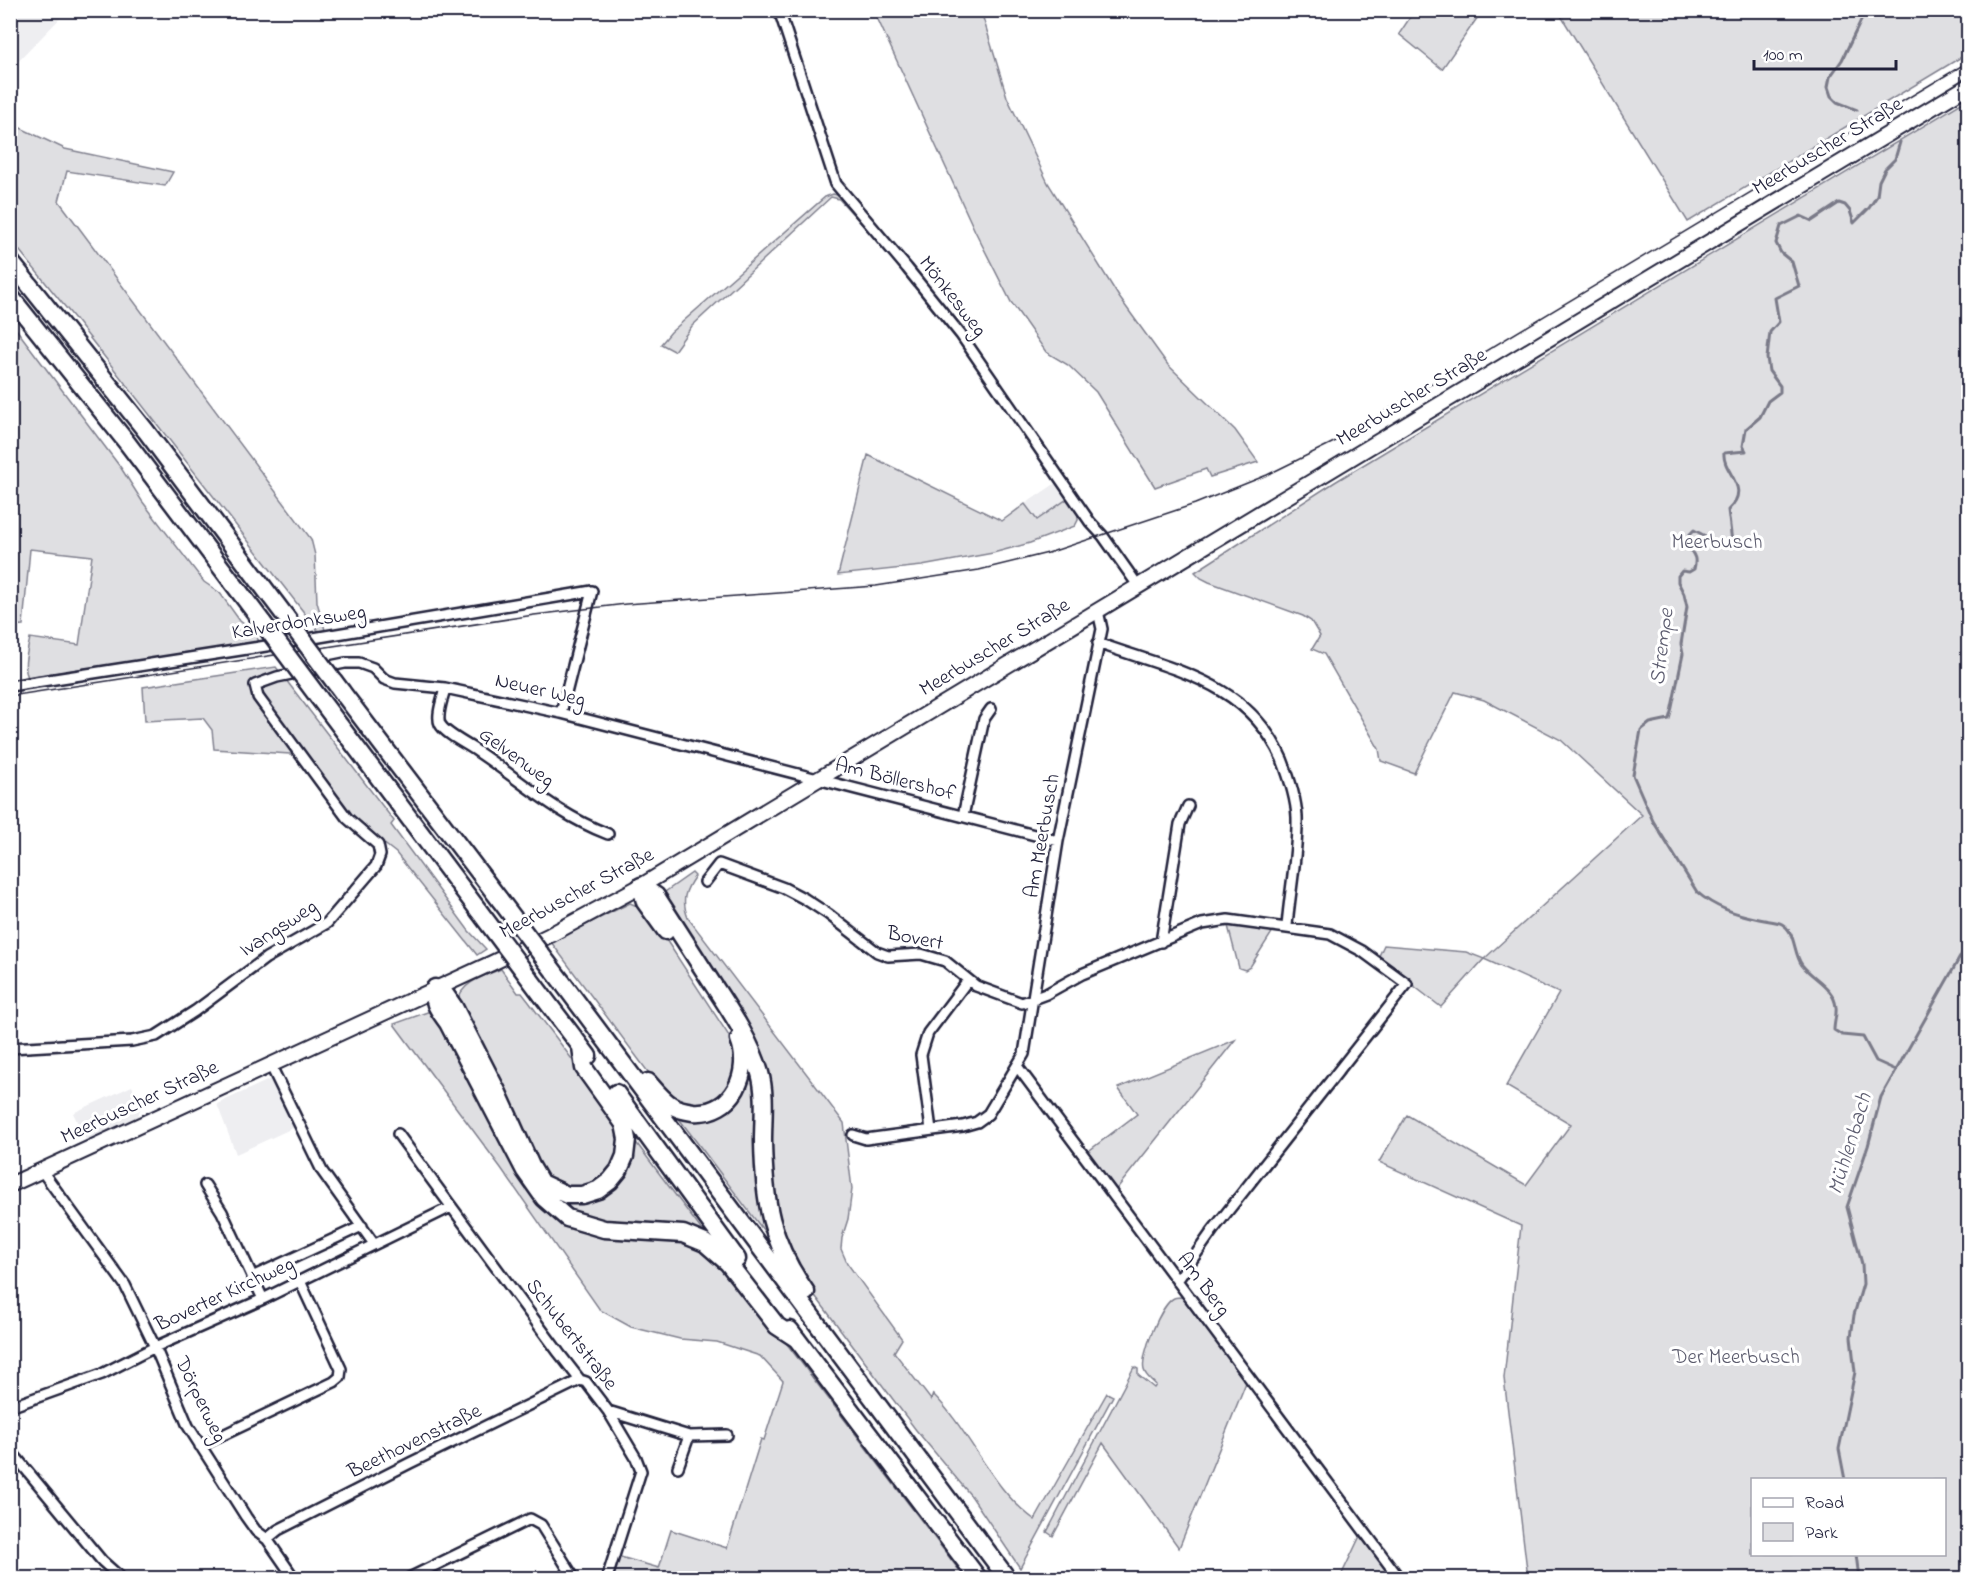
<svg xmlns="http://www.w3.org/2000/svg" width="1979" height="1589" font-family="'Indie Flower',sans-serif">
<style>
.built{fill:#eeeef1}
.green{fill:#dfdfe2;stroke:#80808e;stroke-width:1.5;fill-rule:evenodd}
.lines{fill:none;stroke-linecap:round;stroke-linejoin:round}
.stream{stroke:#7a7a88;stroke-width:3}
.street-casing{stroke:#22223b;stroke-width:14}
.secondary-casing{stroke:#22223b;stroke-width:18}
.highway-casing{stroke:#22223b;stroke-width:21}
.street{stroke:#fff;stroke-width:9}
.secondary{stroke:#fff;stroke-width:14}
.highway{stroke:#fff;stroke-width:16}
.tram{stroke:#22223b;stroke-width:1.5}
.highway-bridge-casing{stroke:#22223b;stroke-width:21;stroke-linecap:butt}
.highway-bridge{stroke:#fff;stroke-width:16}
.labels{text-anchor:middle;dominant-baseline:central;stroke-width:6;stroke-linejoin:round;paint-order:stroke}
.street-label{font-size:21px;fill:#22223b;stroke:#fff}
.park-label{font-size:21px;fill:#5b5b6d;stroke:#fff}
.water-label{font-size:22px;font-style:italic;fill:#5c5c6f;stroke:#fff}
</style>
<rect width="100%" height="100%" fill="#fff"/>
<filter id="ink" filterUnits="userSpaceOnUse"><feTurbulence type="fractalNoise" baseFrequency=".0167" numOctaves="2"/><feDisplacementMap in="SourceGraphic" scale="12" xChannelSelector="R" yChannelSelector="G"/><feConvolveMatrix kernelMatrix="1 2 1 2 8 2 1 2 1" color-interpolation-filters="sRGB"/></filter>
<g filter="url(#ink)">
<path class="built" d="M11 10 67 11 11 69 10 11Z
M1056 483 1067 499 1037 521 1025 504Z
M271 1079 295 1127 236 1154 217 1104Z
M132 1086 141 1106 138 1116 86 1140 73 1113Z"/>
<path class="green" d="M1415 10H1482V11L1442 69 1399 34Z
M874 11H981L1007 97 1048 183 1119 297 1168 365 1235 430 1258 462 1210 477 1206 469 1155 487 1096 392 1068 365 1046 352 1011 302 975 231Z
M1558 11H1968V53L1688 222Z
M1968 99V1578H1528L1504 1378 1521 1226 1379 1162 1407 1115 1526 1185 1571 1124 1506 1086 1559 993 1484 959 1441 1007 1378 958 1384 945 1466 952 1484 959 1642 815 1561 740 1484 700 1455 692 1414 773 1381 761 1379 749 1324 654 1312 649 1320 636 1311 621 1303 616 1209 582 1201 578 1195 572 1335 482ZM1752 1480H1944V1554H1752Z
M10 123 65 149 173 172 165 186 67 171 59 201 311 539 315 555 317 602 325 630 320 633 75 319 11 240Z
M833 194 841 196 904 270 839 199 831 197 692 326 674 351 661 344 671 332 825 197Z
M10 321 121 468 142 501 204 582 220 593 240 621 249 628 260 642 28 677C22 666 28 650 30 638L79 645 92 556 30 549 23 625 11 626Z
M868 455 1002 521 1025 504 1037 520 1067 499 1056 483 1059 481 1078 514V520L1075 526 1030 543 993 553 922 566 838 575Z
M276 667 394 821 391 825 469 931 486 949 477 955 396 853 350 817 306 755 214 749 212 730 203 718 145 721 143 687Z
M692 873 695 876C685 890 681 900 688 918L844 1123 852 1189 848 1219 842 1238 841 1249 847 1263 902 1339 894 1352 931 1400 933 1394C971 1432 991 1489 1035 1520L1107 1393 1113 1396 1020 1568 972 1497 916 1430 813 1293 781 1233 773 1204 769 1099 664 896 665 892Z
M630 903 644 909 661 932 733 1042 736 1053 733 1085C705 1112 691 1112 660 1088L551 942Z
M1238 925 1275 928 1250 967 1245 970 1239 968 1228 926Z
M501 969 518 993H522L529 1002C554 1036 581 1068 602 1104 607 1111 614 1119 617 1127 630 1158 598 1198 564 1187 552 1183 544 1175 536 1164L458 1001C461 982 485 976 501 969Z
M433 1010 534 1200 551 1217 570 1228V1225L682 1241 700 1247 739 1281 965 1578H610L617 1556 659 1568 671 1530 727 1548 761 1439 764 1440 783 1381 760 1356 717 1342 680 1339 631 1327 600 1310 501 1168 394 1024Z
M1235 1040 1115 1191 1086 1153 1137 1114 1118 1088Z
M752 1058 776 1247 674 1112 709 1114Z
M629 1133 712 1244 617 1227 567 1213 551 1193H600Z
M1184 1297 1247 1380 1179 1548 1103 1443 1053 1536 1047 1532 1134 1367 1138 1369V1375L1154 1388 1156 1385C1152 1380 1146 1377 1144 1370 1140 1356 1161 1304 1174 1298 1177 1297 1180 1297 1184 1297Z
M1360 1536H1363L1394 1578H1340Z"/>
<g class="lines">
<path class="stream" d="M1857 110 1837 102 1831 96 1828 87 1830 77 1842 60 1866 10
M1886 122 1893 124
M1896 1070 1876 1061 1863 1037 1842 1035 1834 1030C1834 1023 1837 1014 1836 1007 1834 987 1813 979 1802 965 1793 953 1796 932 1782 924 1776 921 1767 921 1759 919 1736 914 1715 908 1697 892L1653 821 1633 775 1641 730 1650 723 1669 719 1671 712 1683 654 1681 644 1687 607 1684 594 1678 582V576L1682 571 1689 572 1694 569C1698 554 1691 554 1686 542L1689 535 1694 530 1726 547 1732 542 1728 510C1753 487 1722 473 1724 453L1746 451 1743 446 1746 429 1760 417 1768 401 1780 392V386L1769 371 1767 358 1770 332 1779 322 1775 298 1799 286 1792 262 1781 253 1776 243 1781 226 1801 216 1812 221 1839 203 1845 205 1850 211 1854 223 1869 208 1877 196 1879 181 1885 169 1895 159 1900 142
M1845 1480 1839 1449 1855 1372 1851 1337 1854 1315 1863 1284 1862 1264 1847 1207 1868 1146 1881 1097 1968 943
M1856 1554 1859 1578"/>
<defs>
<path id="street" d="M779 10 836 184 907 268 961 335 1090 522 1103 536 1139 587
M1098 643C1171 670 1247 680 1282 759 1289 777 1296 797 1297 817 1298 853 1290 890 1287 926
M10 686 260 647 592 591 561 713
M445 688C443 698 436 715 440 724 445 734 469 745 478 752 523 782 556 814 608 834
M963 816 984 719 991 709
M705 882 719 864 784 888 805 899 828 914 877 952 888 956 921 954 945 961 976 986 1022 1003 1046 994 1082 974 1202 924 1228 920 1330 934 1362 951 1407 984 1213 1230 1177 1281
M1161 942 1180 824 1188 806
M10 1048 132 1041 156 1036 195 1011 266 958 327 923 376 866 380 855 378 845 347 818 258 697 255 685 277 677 345 663H359L373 668 384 679 395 683 445 688 561 713 1058 841
M271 1066 322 1171 374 1244
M1017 1066 1399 1578
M931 1130 921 1055 928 1033 968 980
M398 1134 559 1353 580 1380 586 1382 608 1411 636 1458 641 1471 607 1578
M853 1135 866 1139 963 1126 977 1122 988 1114 1024 1054 1058 841 1102 629 1098 611
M42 1171 125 1285 155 1347 188 1426 246 1517 256 1531 267 1539 294 1578
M205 1185 222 1212 263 1299
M252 1277 362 1226
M10 1407 102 1374 155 1347 263 1299 451 1207
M608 1411 689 1436 727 1435
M200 1446 334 1382 340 1377 341 1369 300 1281
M10 1450 102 1561 121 1578
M678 1467 689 1436
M267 1539 278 1530 410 1463 580 1380
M409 1578 530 1519 541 1525 574 1578"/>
<path id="secondary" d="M10 1185 492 963 550 935 641 886 1968 86"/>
<path id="highway" d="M10 261 146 431 286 617
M10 296 128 444 263 623
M342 692 500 900
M319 698 479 911
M641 886 656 896C674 924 692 952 710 980 729 1009 750 1039 760 1073 766 1094 763 1119 763 1141 764 1201 770 1241 806 1292
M641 886 645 902 666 931
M562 982 1007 1578
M541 994 588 1056
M581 1047 584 1068 624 1124 627 1139 625 1156 619 1170 610 1181 598 1190 582 1195H567L541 1183 531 1166 498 1093 454 1007 445 994 435 988C432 1004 439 1010 448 1023L525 1171 544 1198 567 1218 604 1229 683 1234 705 1243 728 1263 777 1326 797 1339
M648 1082C655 1090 662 1099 671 1105 677 1109 686 1111 693 1112 733 1115 752 1072 739 1039
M616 1093 737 1259
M790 1330 978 1578"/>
</defs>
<use href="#street" class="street-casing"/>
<use href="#secondary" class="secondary-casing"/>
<use href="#highway" class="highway-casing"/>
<use href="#street" class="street"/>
<use href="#secondary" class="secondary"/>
<use href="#highway" class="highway"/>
<path class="tram" d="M10 696 534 615 626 604 876 586 979 570 1048 553 1195 504 1267 475 1334 442 1968 62"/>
<defs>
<path id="highway-bridge" d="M286 617 342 692
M263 623 319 698
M500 900 562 982
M479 911 541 994"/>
</defs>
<use href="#highway-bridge" class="highway-bridge-casing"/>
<use href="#highway-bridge" class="highway-bridge"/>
</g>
</g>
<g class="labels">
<g class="street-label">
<text transform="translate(1828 147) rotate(-31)">Meerbuscher Straße</text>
<text transform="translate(952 297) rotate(52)">Mönkesweg</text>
<text transform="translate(1412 398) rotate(-31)">Meerbuscher Straße</text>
<text transform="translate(299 623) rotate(-9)">Kalverdonksweg</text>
<text transform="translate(995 648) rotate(-31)">Meerbuscher Straße</text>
<text transform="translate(540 691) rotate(13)">Neuer Weg</text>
<text transform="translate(516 758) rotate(36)">Gelvenweg</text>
<text transform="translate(895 780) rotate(14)">Am Böllershof</text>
<text transform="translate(1043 836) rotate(-80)">Am Meerbusch</text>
<text transform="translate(577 894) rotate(-28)">Meerbuscher Straße</text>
<text transform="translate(279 929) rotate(-33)">Ivangsweg</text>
<text transform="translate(915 939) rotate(11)">Bovert</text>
<text transform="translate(140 1103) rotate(-25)">Meerbuscher Straße</text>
<text transform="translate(1203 1285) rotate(53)">Am Berg</text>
<text transform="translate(225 1295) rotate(-25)">Boverter Kirchweg</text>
<text transform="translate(571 1335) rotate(52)">Schubertstraße</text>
<text transform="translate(200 1400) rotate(64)">Dörperweg</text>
<text transform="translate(415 1442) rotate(-26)">Beethovenstraße</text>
</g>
<g class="park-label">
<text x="1717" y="543">Meerbusch</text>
<text x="1736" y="1358">Der Meerbusch</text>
</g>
<g class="water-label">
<text transform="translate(1663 647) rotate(-83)">Strempe</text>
<text transform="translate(1851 1144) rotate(-73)">Mühlenbach</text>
</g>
</g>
<rect width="1979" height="1589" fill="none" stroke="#fff" stroke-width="36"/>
<rect x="18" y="18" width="1943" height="1553" fill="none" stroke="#22223b" stroke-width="2" filter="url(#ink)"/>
<rect x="1751" y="1478" width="195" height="78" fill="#ffffff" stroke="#a7a7b1" stroke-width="1.5"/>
<rect x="1763" y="1498" width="30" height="9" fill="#ffffff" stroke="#a7a7b1" stroke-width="1.5"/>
<text x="1805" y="1508" font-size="18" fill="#22223b">Road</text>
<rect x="1763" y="1523" width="30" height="18" fill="#dfdfe2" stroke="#a7a7b1" stroke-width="1.5"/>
<text x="1805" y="1538" font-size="18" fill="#22223b">Park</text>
<path d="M1754 60v9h142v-9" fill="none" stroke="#22223b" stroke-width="3"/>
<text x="1763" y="60" font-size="18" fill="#22223b" stroke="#ffffff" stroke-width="4.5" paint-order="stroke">100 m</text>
</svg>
